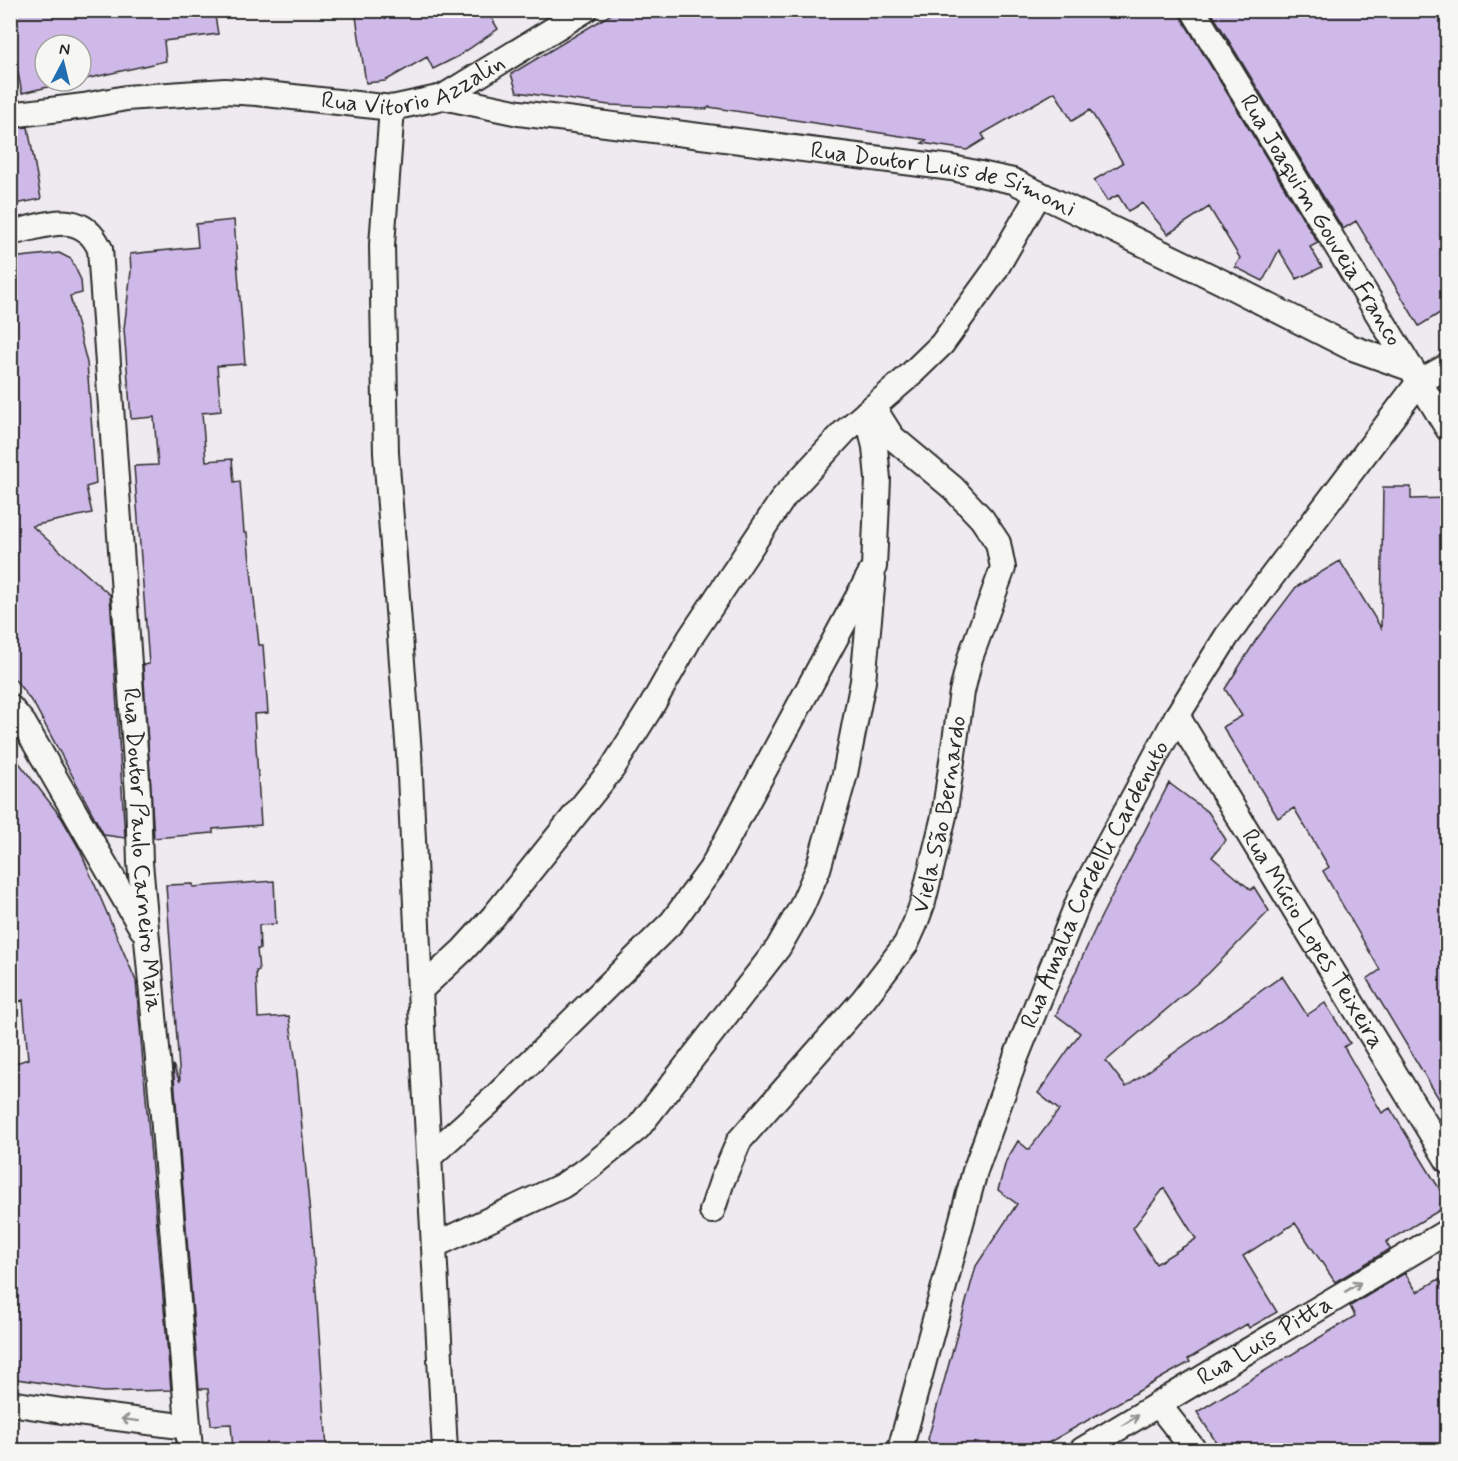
<svg xmlns="http://www.w3.org/2000/svg" width="1458" height="1461" font-family="Mynerve,sans-serif">
<style>
.building{fill:#cfb9e9;stroke:#2b2b2b;stroke-width:1.5;fill-rule:evenodd}
.lines{fill:none;stroke-linecap:round;stroke-linejoin:round}
.minor-casing{stroke:#2b2b2b;stroke-width:28}
.minor{stroke:#f6f6f2;stroke-width:24}
.oneway{stroke:#90908e}
.labels{text-anchor:middle;dominant-baseline:central;stroke-width:4.5;stroke-linejoin:round;paint-order:stroke}
.street-label{font-size:24px;fill:#2b2b2b;stroke:#f6f6f2}
</style>
<rect width="100%" height="100%" fill="#eeeaf0"/>
<filter id="ink" filterUnits="userSpaceOnUse"><feTurbulence type="fractalNoise" baseFrequency=".0167" numOctaves="2"/><feDisplacementMap in="SourceGraphic" scale="12" xChannelSelector="R" yChannelSelector="G"/><feConvolveMatrix kernelMatrix="1 2 1 2 8 2 1 2 1" color-interpolation-filters="sRGB"/></filter>
<g filter="url(#ink)">
<path class="building" d="M10 10H214L218 34 164 41 166 61 81 80V45H45V81H74L22 93 10 33Z
M355 10H487L498 29 457 57 433 69 427 57 385 81 366 83Z
M618 10H1179L1181 17 1318 243 1310 247 1322 267 1297 279 1279 250 1263 281 1235 267 1240 258 1209 207 1168 234 1142 203 1128 211 1118 195 1107 201 1094 180 1123 163 1090 110 1072 121 1055 92 982 134 985 139 967 150 922 143 927 140 709 107 706 109 609 105 517 92 511 74Z
M1210 10H1448V308L1419 326 1356 221 1343 229Z
M28 127 41 199 10 205V129Z
M234 220 245 364 217 366 221 411 202 413 206 461 232 459 234 482 240 481 244 533H247L259 645H263L268 713 254 714 261 825 213 829V833L154 838 143 665 149 664 134 466 158 465 154 417 131 419 124 329 131 271 130 254 198 247 196 224Z
M59 253 71 259 81 280 82 293 70 296 87 363 96 484 86 487 92 513 32 526 110 595 125 838 104 835 35 706 10 673V258Z
M1383 487H1411V499L1448 498V1114L1367 979 1380 970 1323 871 1329 867 1294 808 1278 818 1223 727 1242 716 1225 689 1256 640 1296 587 1340 561 1381 628Z
M10 751 61 817 80 850 136 981 171 1390 103 1392 10 1378V1065L28 1059 23 1000 10 1006Z
M1169 783 1209 813 1226 840 1212 857 1251 890 1254 887 1269 911 1209 973 1106 1061 1126 1087 1282 976 1307 1015 1325 1003 1350 1043 1344 1047 1382 1113 1390 1108 1442 1193 1440 1210 1386 1242 1390 1249 1335 1282 1295 1223 1243 1256 1277 1312 1249 1328 1247 1324 1188 1359 1190 1362 1170 1373 1036 1450H933L928 1439 976 1266 1017 1204 998 1190 1006 1161 1018 1141 1029 1150 1059 1110 1038 1093 1080 1033 1056 1015 1097 925ZM1164 1188 1196 1239 1156 1264 1133 1228Z
M274 881 276 924 259 925 260 949H257L259 971H256L258 1018 289 1016 296 1063 313 1248 327 1449 233 1450 231 1424 211 1425 208 1389H199L173 1065 180 1082 166 885 193 884V887Z
M1405 1273 1417 1292 1439 1279 1448 1294V1450H1221L1197 1412 1355 1316 1350 1306Z"/>
<g class="lines">
<defs>
<g id="minor">
<path id="s1" d="M1193 10 1448 429"/>
<path id="s2" d="M443 97 519 113 952 168 1013 181 1220 281 1350 347 1412 369"/>
<path d="M392 108 382 245 386 453 409 754 420 990 445 1450"/>
<path id="s3" d="M10 115 84 106 126 98 225 91 257 93 392 108 443 97 585 10"/>
<path id="s4" d="M10 233C46 226 81 207 100 249L138 793 140 863 162 1103 190 1450"/>
<path d="M10 707 24 724 142 929"/>
<path id="s5" d="M1177 716 1448 1161"/>
<path d="M420 990 463 950 493 917 612 769 651 707 690 638 784 497 844 432 908 377 942 344 994 272 1039 194"/>
<path d="M430 1156 492 1100 672 922 711 869 874 567 878 479 875 447 867 412"/>
<path id="s6" d="M712 1211 722 1181 739 1141 863 1000 906 944 915 924 923 902 944 816 962 692 970 658 1003 568 998 543 982 519 953 488 892 437 873 407"/>
<path d="M435 1245 562 1186 589 1168 638 1128 778 948 801 908 818 869 845 774 863 681 873 578"/>
<path d="M10 1403 62 1411 188 1427"/>
<path d="M1158 1404 1194 1450"/>
<path id="s7" d="M900 1450 975 1171 1016 1057 1081 895 1177 716 1227 636 1419 382 1448 366"/>
<path id="s8" d="M1082 1450 1448 1231"/>
</g>
</defs>
<use href="#minor" class="minor-casing"/>
<use href="#minor" class="minor"/>
</g>
<defs><path id="oneway-shaft" d="M-6 0H5M1.5-3L5.5 0L1.5 3" fill="none" stroke-width="1.6" stroke-linecap="round" stroke-linejoin="round" transform="scale(1.5)"/></defs>
<g class="oneway">
<use href="#oneway-shaft" transform="translate(1353 1287) rotate(-31)"/>
<use href="#oneway-shaft" transform="translate(130 1420) rotate(-173)"/>
<use href="#oneway-shaft" transform="translate(1131 1420) rotate(-32)"/>
</g>
</g>
<g class="labels">
<g class="street-label">
<text stroke="none"><textPath href="#s3" startOffset="410">Rua Vitorio Azzalin</textPath></text>
<text stroke="none"><textPath href="#s2" startOffset="508">Rua Doutor Luis de Simoni</textPath></text>
<text stroke="none"><textPath href="#s1" startOffset="246">Rua Joaquim Gouveia Franco</textPath></text>
<text stroke="none"><textPath href="#s6" startOffset="468">Viela São Bernardo</textPath></text>
<text stroke="none"><textPath href="#s4" startOffset="705">Rua Doutor Paulo Carneiro Maia</textPath></text>
<text stroke="none"><textPath href="#s7" startOffset="600">Rua Amalia Cordelli Cardenuto</textPath></text>
<text stroke="none"><textPath href="#s5" startOffset="261">Rua Múcio Lopes Teixeira</textPath></text>
<text stroke="none"><textPath href="#s8" startOffset="213">Rua Luis Pitta</textPath></text>
</g>
</g>
<rect width="1458" height="1461" fill="none" stroke="#f6f6f2" stroke-width="36"/>
<rect x="18" y="18" width="1422" height="1425" fill="none" stroke="#2b2b2b" stroke-width="2" filter="url(#ink)"/>
<g transform="translate(63 63) rotate(7)"><circle r="28" fill="#f6f6f2" stroke="#a5a5a2" stroke-width="1.5"/>
<path d="M0-4.5L10 22L0 15L-10 22Z" fill="#1f6fb2"/>
<text y="-9" font-size="16" font-weight="bold" text-anchor="middle" fill="#2b2b2b">N</text>
</g>
</svg>
